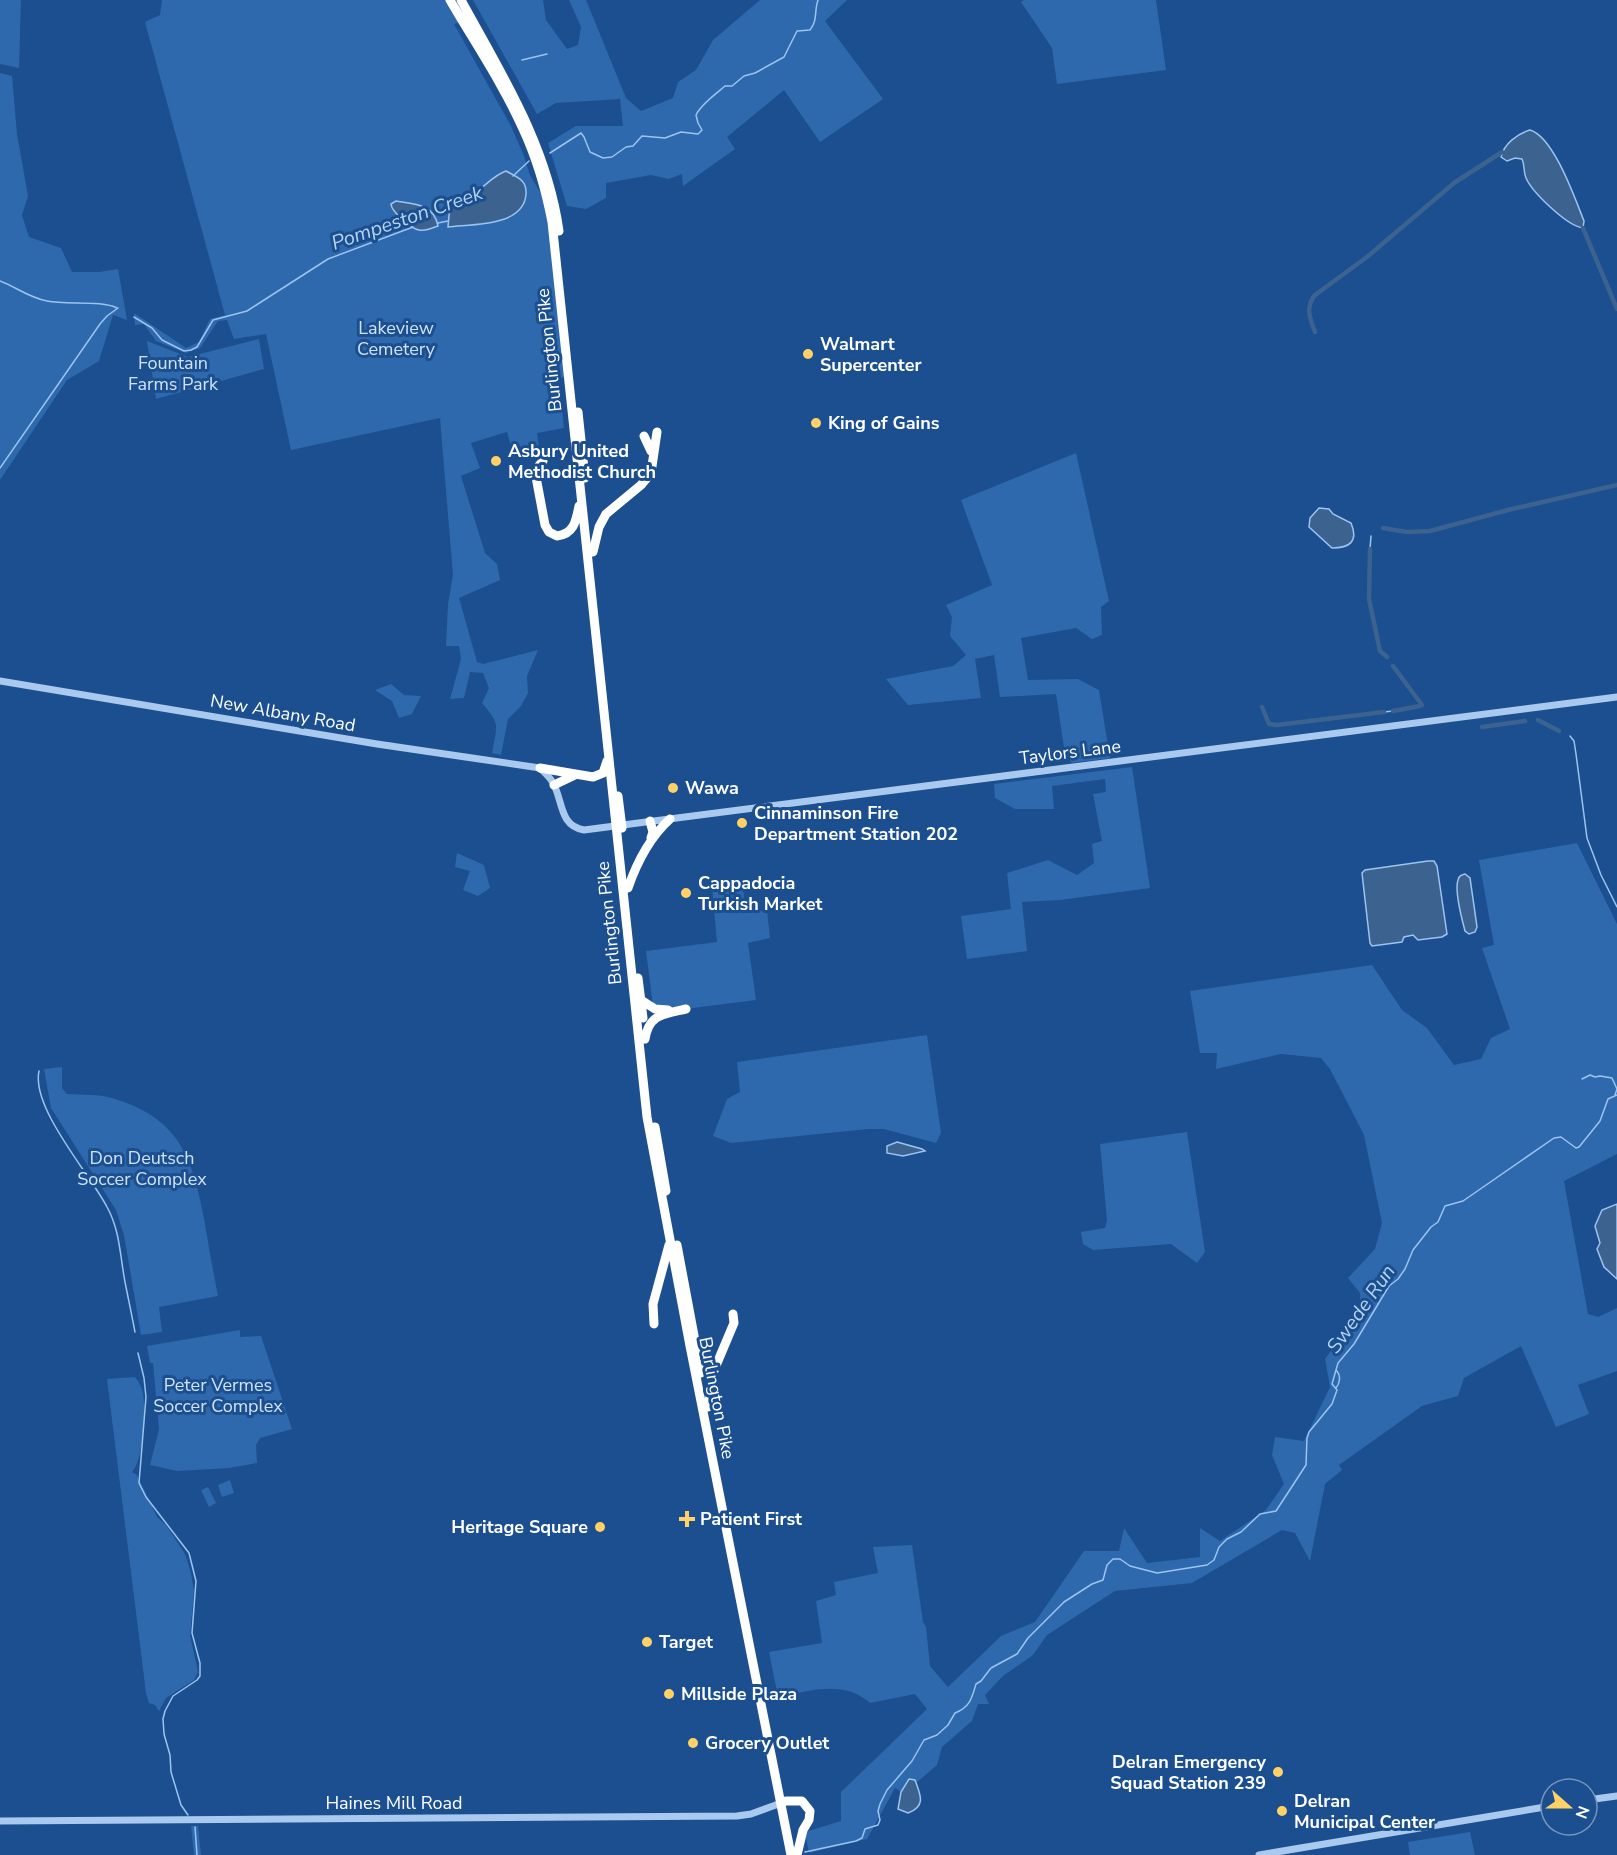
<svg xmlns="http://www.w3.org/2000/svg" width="1617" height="1855" font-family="'Nunito Sans',sans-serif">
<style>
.green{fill:#2e69ad}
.water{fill:#3c6290;stroke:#9cc4f0;stroke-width:1.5}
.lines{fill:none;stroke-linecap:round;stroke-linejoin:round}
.stream{stroke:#9cc4f0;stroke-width:1.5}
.canal{stroke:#3c6290;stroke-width:4.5}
.minor{stroke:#a9c9ee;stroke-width:7}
.highway{stroke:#fff;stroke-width:9}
.poi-dot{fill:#ffd166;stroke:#1b4f8f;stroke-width:2}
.labels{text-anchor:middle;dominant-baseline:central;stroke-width:6;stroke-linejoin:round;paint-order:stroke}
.park-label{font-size:18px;fill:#cfe3fa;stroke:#1b4f8f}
.poi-label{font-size:18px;font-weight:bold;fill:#fff;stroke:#1b4f8f;text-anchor:start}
.street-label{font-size:18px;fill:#fff;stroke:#1b4f8f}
.water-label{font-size:20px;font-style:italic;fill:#b5d3f5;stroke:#1b4f8f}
</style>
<rect width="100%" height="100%" fill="#1b4f8f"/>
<path class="green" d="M0 0H21L19 68 0 64Z
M162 0H450L463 22 454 24 511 126 524 156 530 175 548 206 569 375 559 379 564 428 537 433 539 449 514 457 507 432 471 443 480 468 461 476 485 553 497 564 500 580 459 598 477 662 483 664 538 650 527 676 528 693 521 706 508 719 501 755 492 753C497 725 501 725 482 703L489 688 483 673 470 672 464 698 450 699 461 659 459 646H446L448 604 453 575 440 418 291 450 266 334 234 339 227 320 218 321 200 348 186 353 156 341 144 324 135 325 134 313 186 348 199 342 210 319 225 315 145 22 160 15Z
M473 0H543L546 20 567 49 578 45 581 27 569 0H586L626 98 641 111 673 98 678 82 696 70 713 40 760 0H847L825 21 883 99 820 142 784 90 727 137 735 149 683 186 682 174 669 179 651 175 606 183V198L586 209 567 206 548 143 576 126H623L620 99 556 103 537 114Z
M1024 0H1156L1166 70 1057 84 1052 48 1021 2Z
M0 73 12 76 17 134 28 196 22 215 29 237 61 248 72 272H99L118 269 127 320 113 315 99 361 67 380 0 480Z
M259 339 264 369 156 399 147 341 188 357Z
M1076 453 1109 601 1101 607 1102 635 1092 639 1076 628 1021 638 1028 680 1078 679 1099 690 1110 758 1072 763 1065 754 1056 694 1000 697 994 655 975 659 981 698 908 705 886 679 953 666 966 655 950 636 952 617 946 605 992 585 961 500Z
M391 684 404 695 421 696 412 714 399 718 392 701 375 690Z
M1132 767 1150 888 1060 900 1022 902 1027 951 967 959 961 916 1011 909 1007 873 1048 860 1077 875 1094 863 1092 844 1102 841 1093 794 1106 792 1105 779 1052 786 1054 809H1015L995 798 994 784Z
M1577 843 1617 924V1154L1564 1181 1588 1314 1598 1317 1617 1308V1371L1578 1385 1589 1414 1556 1427 1521 1346 1464 1378 1458 1396 1422 1406 1339 1465 1342 1470 1325 1484 1310 1561 1295 1533 1282 1530 1192 1583 1115 1591 1047 1635 1033 1655 1003 1676 985 1695 989 1704H978L972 1721 942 1747 937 1765 916 1783 921 1801 899 1810 901 1792 895 1788 867 1839 809 1853 805 1832 841 1821V1792L927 1709 915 1694 870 1703C844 1679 809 1691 778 1697L769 1652 822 1643 816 1601 836 1595 834 1582 878 1573 873 1547 912 1545 923 1622 926 1627 930 1666 948 1687 1001 1636 1035 1622 1084 1551H1119L1124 1528 1147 1563 1200 1557V1528L1220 1541 1266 1510 1284 1484 1272 1455 1275 1437 1304 1441 1330 1387 1325 1359 1360 1311V1293L1348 1278 1375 1249 1382 1223 1364 1135 1330 1069 1321 1058 1281 1054 1216 1069 1217 1053H1200L1190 991 1372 965 1402 1010 1427 1028 1454 1065 1481 1059 1491 1038 1510 1029 1482 948 1494 945 1479 860Z
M457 853 484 865 490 888 478 896 463 890 470 871 455 867Z
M743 883 745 913 767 910 770 938 748 943 756 1000 654 1013 646 951 717 942 712 887Z
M927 1035 941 1133 936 1143 884 1129H868L731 1143 713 1136 727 1099 740 1092 737 1062Z
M62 1067V1088L67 1094C82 1095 98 1094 112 1098 179 1118 192 1156 204 1218 208 1244 213 1270 218 1296L159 1307 162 1332 141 1335 124 1235 116 1210 51 1108 44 1069Z
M1187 1132 1205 1252 1197 1263 1171 1244 1093 1250 1083 1244 1081 1232 1105 1228 1107 1220 1100 1144Z
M240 1330V1337L261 1336 292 1429 260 1438 256 1445 257 1463 229 1468 177 1471 150 1465 159 1429 153 1363H150L147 1346Z
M135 1377C139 1382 142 1387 143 1394 146 1410 143 1462 132 1472L137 1475 157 1517 166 1525 185 1554 191 1573 194 1591 190 1636 198 1672 194 1680 166 1698 159 1711 155 1705 149 1703 146 1693 107 1379Z
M230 1480 234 1493 222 1497 218 1485Z
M208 1487 216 1503 209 1507 201 1490Z
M191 1826H198L201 1855H194Z
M1470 1832 1475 1855H1410L1408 1842Z"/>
<path class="water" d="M1530 130C1554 137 1575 199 1584 221L1583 228C1567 226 1532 192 1526 178 1523 171 1525 165 1522 159L1515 158 1507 161 1501 157C1504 144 1517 134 1530 130Z
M506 171C517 177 527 180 526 194 524 227 471 224 448 227L450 205C459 198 464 199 473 194 485 187 492 176 506 171Z
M396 201C415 204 434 204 438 226 433 228 424 231 419 230 411 229 391 211 391 204Z
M1319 508 1329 509 1333 514 1351 523C1359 542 1349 548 1332 548L1309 527 1310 518Z
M1428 861H1434L1437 866 1447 934 1442 937 1418 940 1413 935 1404 937 1402 942 1372 946 1370 943 1362 873 1365 870Z
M1465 874 1470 878 1477 927 1475 932 1469 934 1465 931C1462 919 1454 891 1458 880 1459 876 1461 875 1465 874Z
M897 1142 922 1149 925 1151 903 1156 887 1153V1146Z
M1617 1204V1279L1604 1267 1597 1249 1600 1243 1595 1226 1602 1210Z
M909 1779 915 1780C920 1794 927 1806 908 1813L898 1809 901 1792Z"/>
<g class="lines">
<path class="stream" d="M522 60 547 54
M550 153 581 133 584 137 590 152 603 158 612 157 626 147 633 146 642 136 665 138 681 132 698 134 702 130 698 123 696 115C701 104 716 94 725 86H732L744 76 755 73 784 57 797 31 810 30C818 20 814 11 818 0
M513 176 529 161
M438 223 448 221
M0 281C16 287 30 298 47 301 66 305 102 300 117 308
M134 317 152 328 162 340 184 351 191 350 197 347 213 320 247 311 328 259 413 227
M0 468 100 324 107 316 118 308
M1370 549 1371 536
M1384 712 1393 711
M1570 736 1574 741 1576 754 1587 838 1601 875 1617 907
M39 1071C31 1108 90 1174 107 1207 121 1232 120 1260 126 1287 129 1302 132 1316 135 1332
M1582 1079 1590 1075 1595 1077 1600 1076 1612 1078 1617 1089 1615 1095
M138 1353 144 1378 146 1397 139 1483 146 1497 189 1553 196 1581 192 1633 200 1663V1676L197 1680 173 1696 165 1711 163 1719 164 1734 170 1755 171 1772 181 1805 188 1815
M1336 1388C1340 1383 1341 1376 1337 1371
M195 1827 197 1855
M805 1852 856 1841 862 1838 865 1829 878 1825 880 1820 878 1811 880 1804 887 1790 912 1761 924 1740 937 1735 948 1725 955 1713C970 1707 972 1698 976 1684L981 1681 991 1668 1017 1654 1028 1638 1064 1602 1092 1584 1103 1580 1107 1565 1113 1559H1120L1130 1566 1157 1573 1207 1565 1214 1560 1219 1547 1227 1539 1241 1532 1260 1514 1276 1511 1306 1465 1307 1438 1309 1432 1332 1404 1337 1390 1332 1384 1338 1363 1354 1344 1389 1286 1398 1279 1405 1269 1413 1250 1431 1227 1438 1222 1445 1206 1463 1201 1554 1138 1561 1137 1576 1148 1579 1147 1600 1121 1608 1099 1617 1095"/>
<path class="canal" d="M1583 228 1617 309
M1315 332C1310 319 1305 307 1315 295L1367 257 1454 183 1502 152
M1383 528 1407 532 1430 531 1508 510 1617 485
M1370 549 1369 599 1380 651 1387 657
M1393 666 1422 705
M1262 707 1269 724 1277 725 1384 712
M1393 711 1420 706 1422 705
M1538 720 1559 731
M1482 727 1525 721"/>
<path class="minor" d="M0 681 377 744 540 768C545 773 550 777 553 783 563 800 559 826 584 830L1617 697
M1587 1800 1617 1796
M0 1821 737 1816 751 1814 784 1802
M1259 1855 1551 1806"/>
<path class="highway" d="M450 0C475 43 503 84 523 129 537 159 546 191 552 222L647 1117 690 1346 791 1855
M461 0C502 75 547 145 559 231
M578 412 585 478
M644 436 651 451
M543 461 536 469V477L545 525 549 532 557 536C574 534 576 521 579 506
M593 552 599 527 606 514 641 485 651 473 657 432
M540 768 593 777 603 773 607 761
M554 785 575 775
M618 796 622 828
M650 821 653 832 651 838
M628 888C637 862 649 838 670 819
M638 978 643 1018
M641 1000 655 1009 668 1010
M645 1039C649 1014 664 1014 686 1009
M655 1127 666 1191
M677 1245 701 1373
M654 1324 653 1304 669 1245
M708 1407 715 1368 734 1323 733 1314
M786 1801H802L810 1811 809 1820 803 1830 797 1855"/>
</g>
<g class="poi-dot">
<circle cx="808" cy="354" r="6"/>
<circle cx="816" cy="423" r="6"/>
<circle cx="496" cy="461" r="6"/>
<circle cx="673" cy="788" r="6"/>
<circle cx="742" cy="823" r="6"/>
<circle cx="686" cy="893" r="6"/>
<path d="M684 1510h6v6h6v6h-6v6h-6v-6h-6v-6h6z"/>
<circle cx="600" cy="1527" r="6"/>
<circle cx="647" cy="1642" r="6"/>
<circle cx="669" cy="1694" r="6"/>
<circle cx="693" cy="1743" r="6"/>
<circle cx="1278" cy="1772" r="6"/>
<circle cx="1282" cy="1811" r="6"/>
</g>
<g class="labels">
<g class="park-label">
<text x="396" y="328">Lakeview<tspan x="396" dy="21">Cemetery</tspan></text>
<text x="173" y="363">Fountain<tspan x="173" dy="21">Farms Park</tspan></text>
<text x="142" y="1158">Don Deutsch<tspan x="142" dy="21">Soccer Complex</tspan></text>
<text x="218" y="1385">Peter Vermes<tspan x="218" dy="21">Soccer Complex</tspan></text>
</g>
<g class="poi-label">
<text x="820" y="344">Walmart<tspan x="820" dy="21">Supercenter</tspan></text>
<text x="828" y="423">King of Gains</text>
<text x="508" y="451">Asbury United<tspan x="508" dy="21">Methodist Church</tspan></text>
<text x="685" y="788">Wawa</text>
<text x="754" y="813">Cinnaminson Fire<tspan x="754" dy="21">Department Station 202</tspan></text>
<text x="698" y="883">Cappadocia<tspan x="698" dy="21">Turkish Market</tspan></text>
<text x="700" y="1519">Patient First</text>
<text x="588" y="1527" text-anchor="end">Heritage Square</text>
<text x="659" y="1642">Target</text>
<text x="681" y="1694">Millside Plaza</text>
<text x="705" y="1743">Grocery Outlet</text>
<text x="1266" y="1762" text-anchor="end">Delran Emergency<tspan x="1266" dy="21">Squad Station 239</tspan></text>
<text x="1294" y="1801">Delran<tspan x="1294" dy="21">Municipal Center</tspan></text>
</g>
<g class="street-label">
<text transform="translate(549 350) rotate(-96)">Burlington Pike</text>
<text transform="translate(283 713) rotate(10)">New Albany Road</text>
<text transform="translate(1070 752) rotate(-7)">Taylors Lane</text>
<text transform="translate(609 923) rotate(-96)">Burlington Pike</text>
<text transform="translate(717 1398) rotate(79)">Burlington Pike</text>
<text x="394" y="1803">Haines Mill Road</text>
</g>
<g class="water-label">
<text transform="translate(407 218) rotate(-19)">Pompeston Creek</text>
<text transform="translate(1361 1309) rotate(-55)">Swede Run</text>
</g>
</g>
<g transform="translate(1569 1807) rotate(111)"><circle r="28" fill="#1b4f8f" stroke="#7695bc" stroke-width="1.5"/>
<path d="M0-4.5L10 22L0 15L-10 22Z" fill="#ffd166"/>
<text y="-9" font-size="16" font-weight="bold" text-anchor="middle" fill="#ffffff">N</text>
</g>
</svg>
